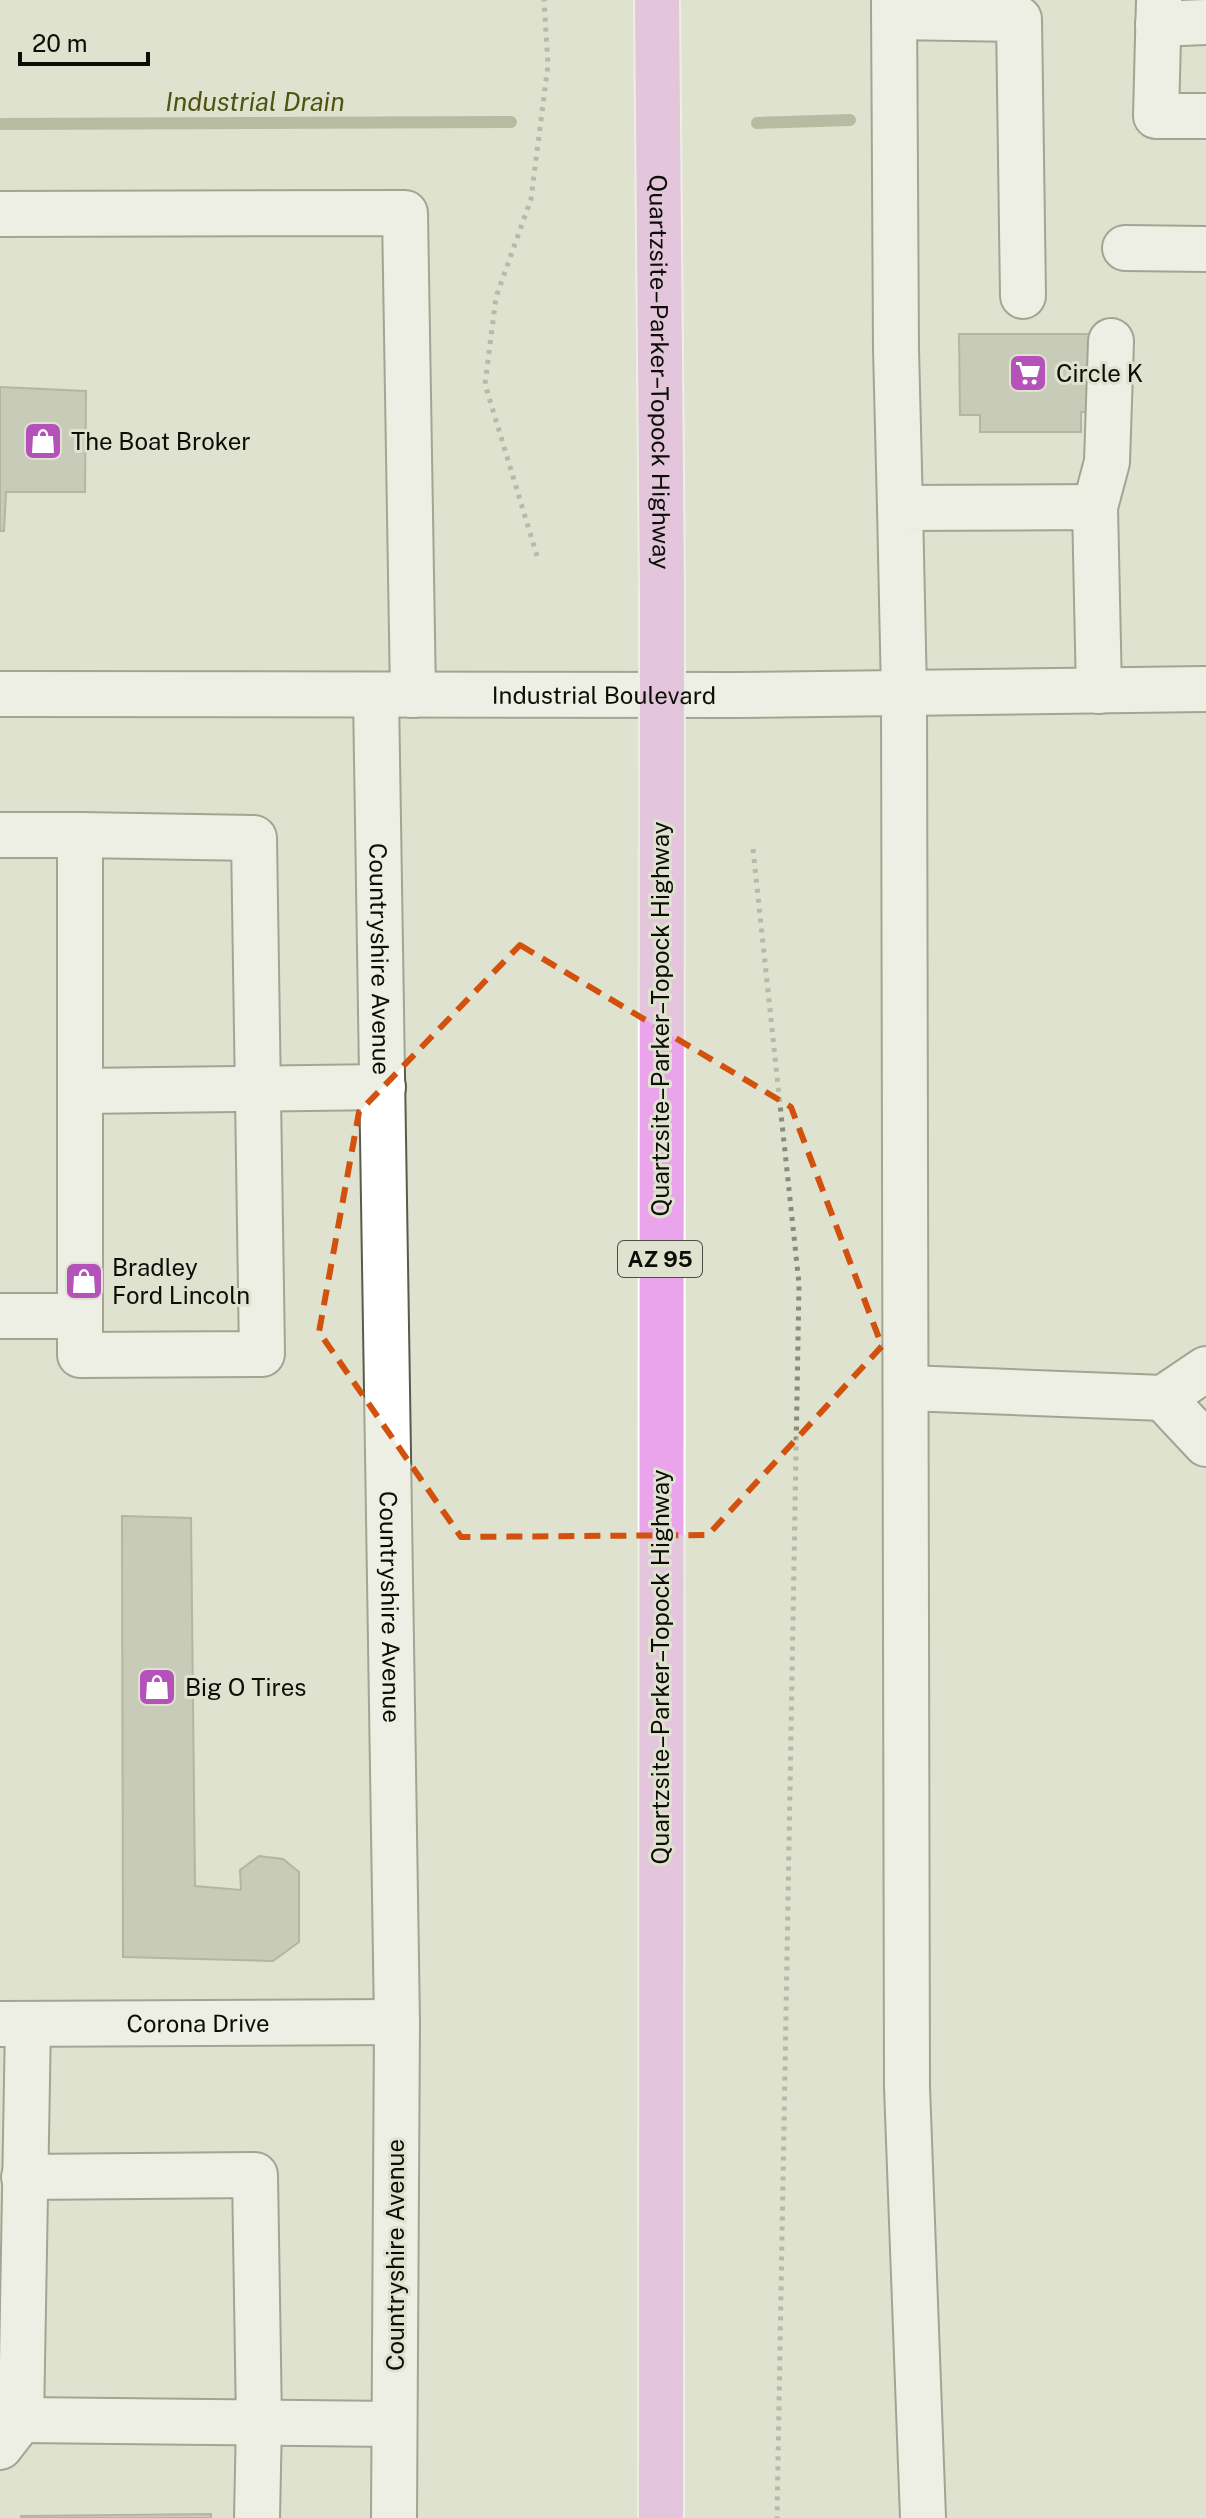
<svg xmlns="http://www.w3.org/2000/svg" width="1206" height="2518" font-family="'Public Sans',sans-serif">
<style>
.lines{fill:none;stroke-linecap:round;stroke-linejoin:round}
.stream{stroke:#888d66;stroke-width:12}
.building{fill:#adb09d;stroke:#7e816f;stroke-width:2}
.minor-casing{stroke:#595c4b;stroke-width:48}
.highway-casing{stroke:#fff;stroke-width:48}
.path{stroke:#898b7d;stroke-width:5;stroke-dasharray:4 6;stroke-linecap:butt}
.minor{stroke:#fff;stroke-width:44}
.highway{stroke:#e9a4eb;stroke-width:44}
.marked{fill:none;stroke:#d2510c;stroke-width:6;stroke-dasharray:16 10;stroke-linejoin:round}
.labels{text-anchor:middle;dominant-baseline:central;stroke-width:6;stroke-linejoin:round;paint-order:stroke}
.shield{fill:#dfe2ce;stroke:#4b4d43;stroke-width:2}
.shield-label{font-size:22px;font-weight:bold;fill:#0c0d07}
.street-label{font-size:24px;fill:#0c0d07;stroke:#dfe2ce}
.poi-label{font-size:24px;fill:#0c0d07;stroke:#dfe2ce;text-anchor:start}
.water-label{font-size:26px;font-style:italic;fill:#4d5311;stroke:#dfe2ce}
</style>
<rect width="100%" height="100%" fill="#dfe2ce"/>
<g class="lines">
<path class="stream" d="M757 123 850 120
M0 124 511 122"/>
</g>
<path class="building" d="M959 334H1096V412H1081V432H980V415H960Z
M0 387 86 391 85 492H6L4 531H0Z
M122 1516 191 1518 195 1886 241 1890 240 1870 259 1856 283 1859 299 1872V1942L273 1961 123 1957Z
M211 2514V2518H21V2516Z"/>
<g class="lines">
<defs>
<g id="minor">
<path d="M894 0 896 349 900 508"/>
<path d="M1159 0 1156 116H1206"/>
<path d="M894 17 1019 19 1023 296"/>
<path d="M1158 24 1206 22"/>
<path d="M0 214 405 213 413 695"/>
<path d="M1125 248 1206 249"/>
<path d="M1095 507 1107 462 1111 341"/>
<path id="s1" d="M0 694 737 695 1206 689"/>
<path id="s2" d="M376 695 397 2022 394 2518"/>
<path d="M0 835H80V1316H0"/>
<path d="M80 835 254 838 262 1354 80 1355V1316"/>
<path d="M80 1091 383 1087"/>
<path d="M907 1388 1163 1398 1206 1369"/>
<path d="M1163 1398 1206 1444"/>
<path id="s3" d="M0 2024 397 2022"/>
<path d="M24 2177 255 2175 259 2421 257 2518"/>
<path d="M21 2420 394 2424"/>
<path d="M0 2447 21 2420 28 2024"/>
<path d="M923 2518 907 2087 904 693 900 508 1095 507 1099 691"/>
</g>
<g id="highway">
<path id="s4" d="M657 0 662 594 661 2518"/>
</g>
</defs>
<use href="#minor" class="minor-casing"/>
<use href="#highway" class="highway-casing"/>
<path class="path" d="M537 556 485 384 496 297 531 199 548 65 544 0
M753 849 799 1284 777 2518"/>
<use href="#minor" class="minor"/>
<use href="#highway" class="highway"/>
</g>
<path d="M0 0H1206V2518H0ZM520 945 791 1107 882 1346 708 1535 461 1537 319 1332 359 1112Z" fill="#dfe2ce" fill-opacity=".55" fill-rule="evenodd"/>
<path class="marked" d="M520 945 791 1107 882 1346 708 1535 461 1537 319 1332 359 1112Z"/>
<defs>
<symbol id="supermarket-square" viewBox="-11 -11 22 22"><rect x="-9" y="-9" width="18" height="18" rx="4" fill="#b452b9" stroke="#dfe2ce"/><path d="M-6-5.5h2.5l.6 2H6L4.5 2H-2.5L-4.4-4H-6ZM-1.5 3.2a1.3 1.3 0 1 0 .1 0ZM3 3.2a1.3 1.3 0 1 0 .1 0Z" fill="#fff"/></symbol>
<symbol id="shop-square" viewBox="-11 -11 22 22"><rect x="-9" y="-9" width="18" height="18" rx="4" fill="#b452b9" stroke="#dfe2ce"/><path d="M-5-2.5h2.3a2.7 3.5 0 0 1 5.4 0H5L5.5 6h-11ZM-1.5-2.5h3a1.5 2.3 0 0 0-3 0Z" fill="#fff"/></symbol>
</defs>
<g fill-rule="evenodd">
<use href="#supermarket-square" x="1006" y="351" width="44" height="44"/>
<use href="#shop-square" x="21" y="419" width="44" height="44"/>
<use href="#shop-square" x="62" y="1259" width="44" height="44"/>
<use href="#shop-square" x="135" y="1665" width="44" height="44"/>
</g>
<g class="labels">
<rect class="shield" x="618" y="1241" width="84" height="36" rx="6"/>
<g class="shield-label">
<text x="660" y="1259">AZ 95</text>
</g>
<g class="street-label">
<text stroke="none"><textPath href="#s4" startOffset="372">Quartzsite–Parker–Topock Highway</textPath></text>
<text stroke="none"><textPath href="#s1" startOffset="604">Industrial Boulevard</textPath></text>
<text stroke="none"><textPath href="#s2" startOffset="264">Countryshire Avenue</textPath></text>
<text transform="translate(660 1019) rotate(-90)">Quartzsite–Parker–Topock Highway</text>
<text stroke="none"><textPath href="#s2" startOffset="912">Countryshire Avenue</textPath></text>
<text transform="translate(660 1667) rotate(-90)">Quartzsite–Parker–Topock Highway</text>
<text stroke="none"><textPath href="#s3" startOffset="198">Corona Drive</textPath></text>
<text transform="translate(395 2255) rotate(-90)">Countryshire Avenue</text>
</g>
<g class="poi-label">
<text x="1056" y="373">Circle K</text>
<text x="71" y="441">The Boat Broker</text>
<text x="112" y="1267">Bradley<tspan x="112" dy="28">Ford Lincoln</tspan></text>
<text x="185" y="1687">Big O Tires</text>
</g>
<g class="water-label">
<text x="255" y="101">Industrial Drain</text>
</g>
</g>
<path d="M20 52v12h128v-12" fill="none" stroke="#0c0d07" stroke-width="4"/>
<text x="32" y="52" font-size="24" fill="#0c0d07" stroke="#dfe2ce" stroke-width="6" paint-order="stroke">20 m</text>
</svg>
